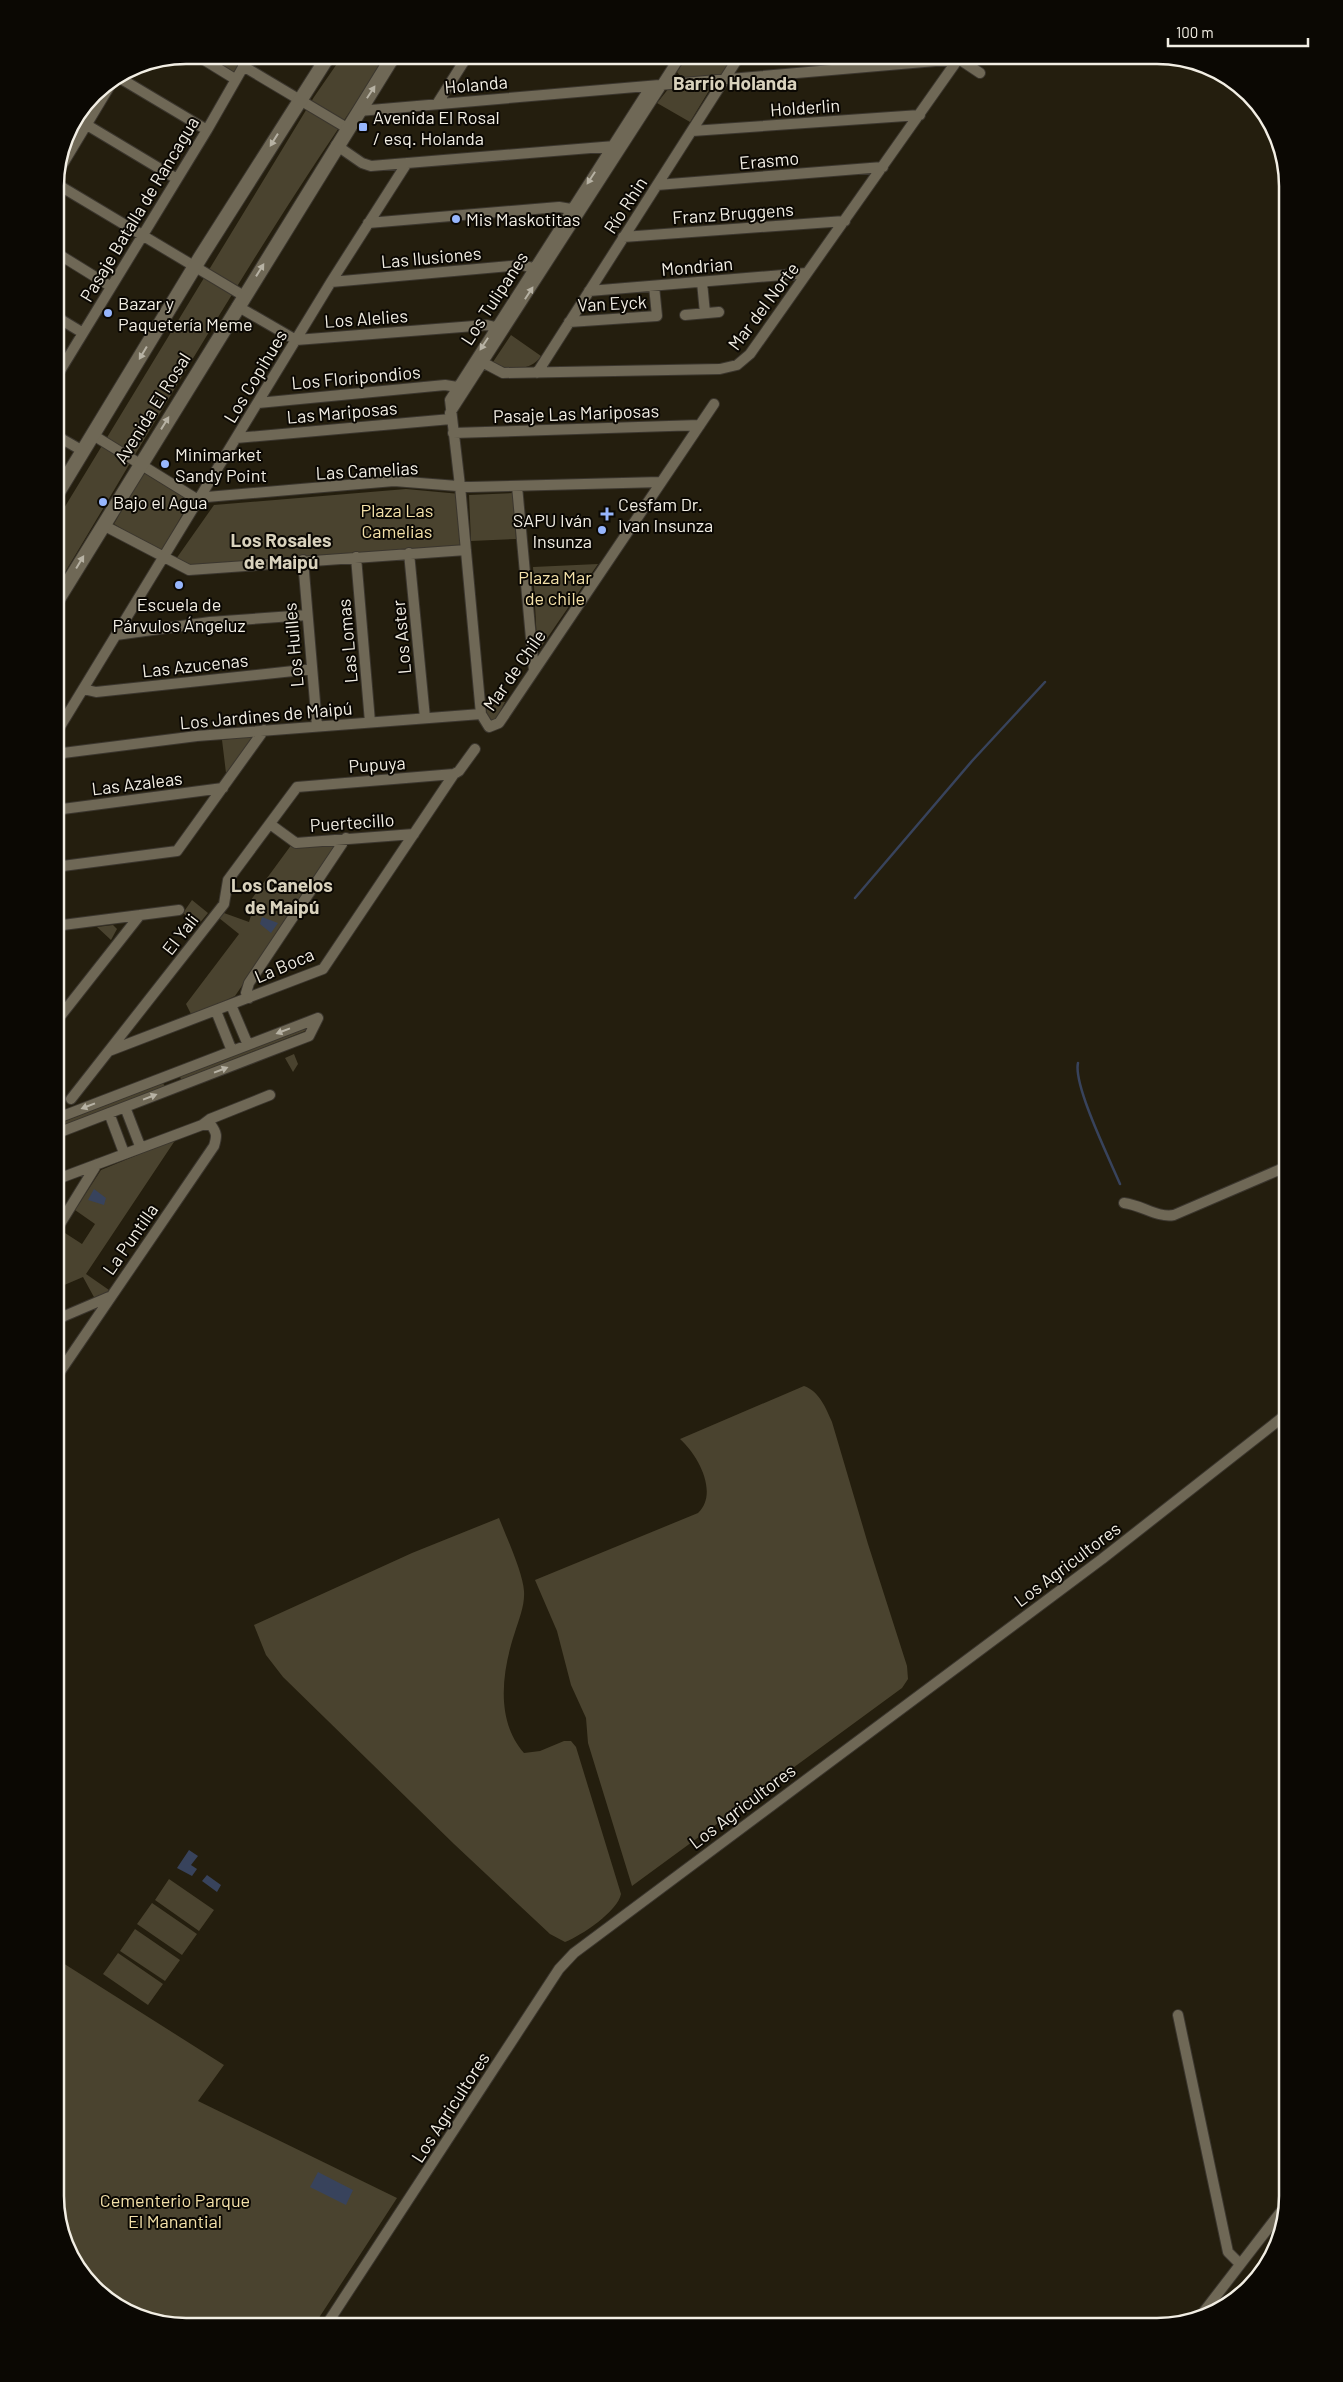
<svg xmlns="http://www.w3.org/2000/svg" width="1343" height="2382" font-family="Barlow,sans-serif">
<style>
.green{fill:#4a432f}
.water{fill:#38435c}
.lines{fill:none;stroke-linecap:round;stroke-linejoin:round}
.stream{stroke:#38435c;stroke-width:2.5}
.minor-casing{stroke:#3b362e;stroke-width:12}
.tertiary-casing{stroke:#3b362e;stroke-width:16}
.minor{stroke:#6f6856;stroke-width:10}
.tertiary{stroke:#6f6856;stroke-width:14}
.oneway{fill:#b7b2a4}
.poi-dot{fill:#97b6fd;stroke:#0b0803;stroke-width:2}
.labels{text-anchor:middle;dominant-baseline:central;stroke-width:4;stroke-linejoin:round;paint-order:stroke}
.street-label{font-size:18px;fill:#f2eee4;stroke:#0b0803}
.poi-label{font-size:18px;fill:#f2eee4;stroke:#0b0803;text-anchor:start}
.park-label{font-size:18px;fill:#f4e1a9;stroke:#0b0803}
.neighbourhood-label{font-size:19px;font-weight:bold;fill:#d9d2bd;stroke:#0b0803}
.rim{fill:none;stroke:#f2eee4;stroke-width:2.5}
</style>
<rect width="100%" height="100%" fill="#241e0e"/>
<path class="green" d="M201 55H246L233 75Z
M343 55H389C268 226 163 409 55 589V523L314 97Z
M688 55H735L723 74 682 78 677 72Z
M708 84 710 89 690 122 657 103 669 88Z
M511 335 541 356C532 371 507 372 493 362Z
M143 472 190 501 161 552 114 524Z
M406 489 460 494 462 547 189 566 176 559 214 505Z
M514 493 516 539 471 541 469 495Z
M598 564 539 650 537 643 533 567Z
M505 702 495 721 490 722 487 718 486 703Z
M252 736 251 741 226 773 222 740Z
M331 843 335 846 334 851 235 996 192 1016 186 1004 239 934 219 918 224 913 249 922 253 909 248 904 292 844Z
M192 900 208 913 198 925 183 913Z
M113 925 117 929 111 940 97 927Z
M307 1027 305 1031 181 1080 180 1076Z
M294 1054 298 1064 293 1072 285 1058Z
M163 1083 165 1087 55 1130V1125Z
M176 1139 86 1274 109 1290 105 1296 95 1299 83 1277 55 1289V1248L65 1233 82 1244 95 1224 75 1210 101 1170Z
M804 1386C819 1391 826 1408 832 1422L868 1544 907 1666 908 1679 902 1688 632 1886 588 1743 586 1718 571 1685 557 1631 535 1580 698 1513C719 1493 698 1455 680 1439Z
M499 1518C506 1536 523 1573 524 1591 525 1605 519 1619 515 1632 502 1671 495 1720 524 1753L540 1751 564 1741H571L576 1747 621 1894C618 1911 581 1936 565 1942L550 1934 454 1844 283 1677 266 1655 254 1625 412 1553Z
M169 1879 214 1910 199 1931 155 1900Z
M152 1903 197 1934 182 1955 137 1924Z
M135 1929 180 1960 165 1981 120 1951Z
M118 1953 163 1984 148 2005 103 1974Z
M55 1958 224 2065 198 2101 397 2198 313 2327H177L113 2305 68 2254 55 2197Z"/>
<path class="water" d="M262 917 278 923 271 933 260 924Z
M94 1189 106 1198 104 1205 88 1200Z
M189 1850 198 1856 191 1865 197 1869 192 1876 177 1868Z
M207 1875 221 1885 217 1892 202 1881Z
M318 2172 353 2190 346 2205 310 2187Z"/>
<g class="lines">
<path class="stream" d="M855 898 972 761 1045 682
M1078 1063C1073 1085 1110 1160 1120 1184"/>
<defs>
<path id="minor" d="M196 55 235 79
M243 66 347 128
M118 77 207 130
M661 85 646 94 450 400 460 486 481 714 489 727 499 723 714 404
M437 104 468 55
M359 111 959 59 980 73
M87 125 177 179
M692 131 920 115
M336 145 362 163 371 166 615 146
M55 177 114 79
M55 183 244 296
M657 185 883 167
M368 223 559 207 571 209
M623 237 845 221
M55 252 110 286
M331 282 522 265 533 268
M702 282 705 313
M589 291 807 273
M237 306 296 340 487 325 499 328
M685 315 719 312
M55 316 83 333
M569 322 657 316 654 286
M484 363 503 373 720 369 737 365 750 354 961 55
M537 373 740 55
M55 379 207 130 250 55
M258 403 445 385 457 387
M450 413 681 55
M453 433 700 425
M55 435 83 451
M93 435 195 498 394 481 470 487 661 482
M236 438 451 419
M517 486 534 671
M103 525 189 570 466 550
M409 553 425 718
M356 557 370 722
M303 560 317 726
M116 635 210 622 307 615
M83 689 96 692 312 669
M55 735 331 282 407 163
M55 754 197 736 481 714
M55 810 223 788
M270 824 296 843 414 834
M55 867 177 851 264 730
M55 926 179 910
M249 998 246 993 249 983 346 838
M231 1005 248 1045
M216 1011 232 1051
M55 1023 140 915
M109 1051 323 969 454 774 459 771 475 749
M71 1099 224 904 228 880 297 787 454 774
M125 1107 140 1146
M109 1113 124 1153
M55 1119 318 1018
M55 1134 309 1036 318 1018
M55 1180 202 1125 210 1119 270 1095
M1124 1203C1142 1205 1157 1218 1174 1215L1288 1166
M55 1232 97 1164
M55 1320 109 1297
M55 1379 214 1146C217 1136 217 1133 211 1125H202
M1178 2015 1228 2252 1240 2264
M1199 2318 1286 2205
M325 2327 559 1969 574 1953 1102 1559 1288 1413"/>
<path id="tertiary" d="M55 497 200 258 329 55
M55 604 394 55"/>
</defs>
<use href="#minor" class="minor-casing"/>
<use href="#tertiary" class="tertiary-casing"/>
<use href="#minor" class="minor"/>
<use href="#tertiary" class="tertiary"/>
</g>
<defs><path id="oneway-solid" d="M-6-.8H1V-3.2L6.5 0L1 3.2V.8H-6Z" transform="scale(1.25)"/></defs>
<g class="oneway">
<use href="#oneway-solid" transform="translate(371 92) rotate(-57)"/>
<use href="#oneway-solid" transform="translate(274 140) rotate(122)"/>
<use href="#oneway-solid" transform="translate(591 178) rotate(123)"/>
<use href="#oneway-solid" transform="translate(260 270) rotate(-58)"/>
<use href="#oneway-solid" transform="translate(529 293) rotate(-57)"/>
<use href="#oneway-solid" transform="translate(484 344) rotate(123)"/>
<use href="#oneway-solid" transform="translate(143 353) rotate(121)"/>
<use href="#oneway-solid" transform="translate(165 423) rotate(-58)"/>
<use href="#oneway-solid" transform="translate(80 562) rotate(-59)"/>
<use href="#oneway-solid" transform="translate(283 1031) rotate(159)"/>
<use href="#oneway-solid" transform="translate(221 1070) rotate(-21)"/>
<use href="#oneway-solid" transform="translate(150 1097) rotate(-21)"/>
<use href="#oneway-solid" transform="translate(88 1106) rotate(159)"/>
</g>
<g class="poi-dot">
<rect x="358" y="122" width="10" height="10" rx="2.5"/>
<circle cx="456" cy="219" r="5"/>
<circle cx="108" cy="313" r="5"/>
<circle cx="165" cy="464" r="5"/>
<circle cx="103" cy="502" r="5"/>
<path d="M604.5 506.5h5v5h5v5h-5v5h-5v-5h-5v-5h5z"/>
<circle cx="602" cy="530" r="5"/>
<circle cx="179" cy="585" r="5"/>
</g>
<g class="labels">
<g class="street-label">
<text transform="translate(476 84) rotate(-5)">Holanda</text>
<text transform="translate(805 107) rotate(-4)">Holderlin</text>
<text transform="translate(769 160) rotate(-5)">Erasmo</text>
<text transform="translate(625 205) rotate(-57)">Río Rhin</text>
<text transform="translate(139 209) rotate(-59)">Pasaje Batalla de Rancagua</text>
<text transform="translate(733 213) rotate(-4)">Franz Bruggens</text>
<text transform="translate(431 257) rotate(-5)">Las Ilusiones</text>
<text transform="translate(697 266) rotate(-5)">Mondrian</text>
<text transform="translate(494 298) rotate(-57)">Los Tulipanes</text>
<text transform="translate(612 303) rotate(-3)">Van Eyck</text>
<text transform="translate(763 306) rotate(-53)">Mar del Norte</text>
<text transform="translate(366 318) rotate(-4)">Los Alelies</text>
<text transform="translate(255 376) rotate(-59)">Los Copihues</text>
<text transform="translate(356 377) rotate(-5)">Los Floripondios</text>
<text transform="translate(152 408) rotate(-58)">Avenida El Rosal</text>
<text transform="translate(342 412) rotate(-5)">Las Mariposas</text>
<text transform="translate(576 413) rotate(-2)">Pasaje Las Mariposas</text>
<text transform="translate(367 470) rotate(-3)">Las Camelias</text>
<text transform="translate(401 637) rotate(-95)">Los Aster</text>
<text transform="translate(347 641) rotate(-95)">Las Lomas</text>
<text transform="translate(293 645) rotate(-95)">Los Huilles</text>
<text transform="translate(195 665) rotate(-6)">Las Azucenas</text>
<text transform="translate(514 670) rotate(-55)">Mar de Chile</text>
<text transform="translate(266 715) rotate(-5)">Los Jardines de Maipú</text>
<text transform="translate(377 764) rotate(-4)">Pupuya</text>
<text transform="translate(137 783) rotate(-7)">Las Azaleas</text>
<text transform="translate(352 822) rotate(-4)">Puertecillo</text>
<text transform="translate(180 934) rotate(-52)">El Yali</text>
<text transform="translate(284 965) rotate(-23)">La Boca</text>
<text transform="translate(130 1239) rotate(-55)">La Puntilla</text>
<text transform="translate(1067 1564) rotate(-37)">Los Agricultores</text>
<text transform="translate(742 1806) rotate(-37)">Los Agricultores</text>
<text transform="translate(450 2107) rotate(-57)">Los Agricultores</text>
</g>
<g class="poi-label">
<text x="373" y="117">Avenida El Rosal<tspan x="373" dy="21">/ esq. Holanda</tspan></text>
<text x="466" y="219">Mis Maskotitas</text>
<text x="118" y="303">Bazar y<tspan x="118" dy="21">Paquetería Meme</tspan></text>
<text x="175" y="454">Minimarket<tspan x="175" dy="21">Sandy Point</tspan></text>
<text x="113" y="502">Bajo el Agua</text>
<text x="618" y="504">Cesfam Dr.<tspan x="618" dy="21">Ivan Insunza</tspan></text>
<text x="592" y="520" text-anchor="end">SAPU Iván<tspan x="592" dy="21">Insunza</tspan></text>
<text x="179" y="604" text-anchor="middle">Escuela de<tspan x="179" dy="21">Párvulos Ángeluz</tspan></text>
</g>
<g class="park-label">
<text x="397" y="510">Plaza Las<tspan x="397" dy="21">Camelias</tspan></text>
<text x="555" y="577">Plaza Mar<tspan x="555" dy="21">de chile</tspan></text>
<text x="175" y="2200">Cementerio Parque<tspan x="175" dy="21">El Manantial</tspan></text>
</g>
<g class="neighbourhood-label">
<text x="735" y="82">Barrio Holanda</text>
<text x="281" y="539">Los Rosales<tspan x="281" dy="22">de Maipú</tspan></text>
<text x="282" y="884">Los Canelos<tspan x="282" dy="22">de Maipú</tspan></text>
</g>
</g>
<path d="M0 0H1343V2382H0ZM186 64H1157A122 122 0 0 1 1279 186V2196A122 122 0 0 1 1157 2318H186A122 122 0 0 1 64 2196V186A122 122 0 0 1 186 64Z" fill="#0b0803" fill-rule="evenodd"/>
<path class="rim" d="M186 64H1157A122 122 0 0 1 1279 186V2196A122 122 0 0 1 1157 2318H186A122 122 0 0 1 64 2196V186A122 122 0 0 1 186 64Z"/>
<path d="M1168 38v8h140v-8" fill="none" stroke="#f2eee4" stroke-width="2.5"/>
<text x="1176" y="38" font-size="15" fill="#f2eee4" stroke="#0b0803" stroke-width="4" paint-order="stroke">100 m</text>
</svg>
